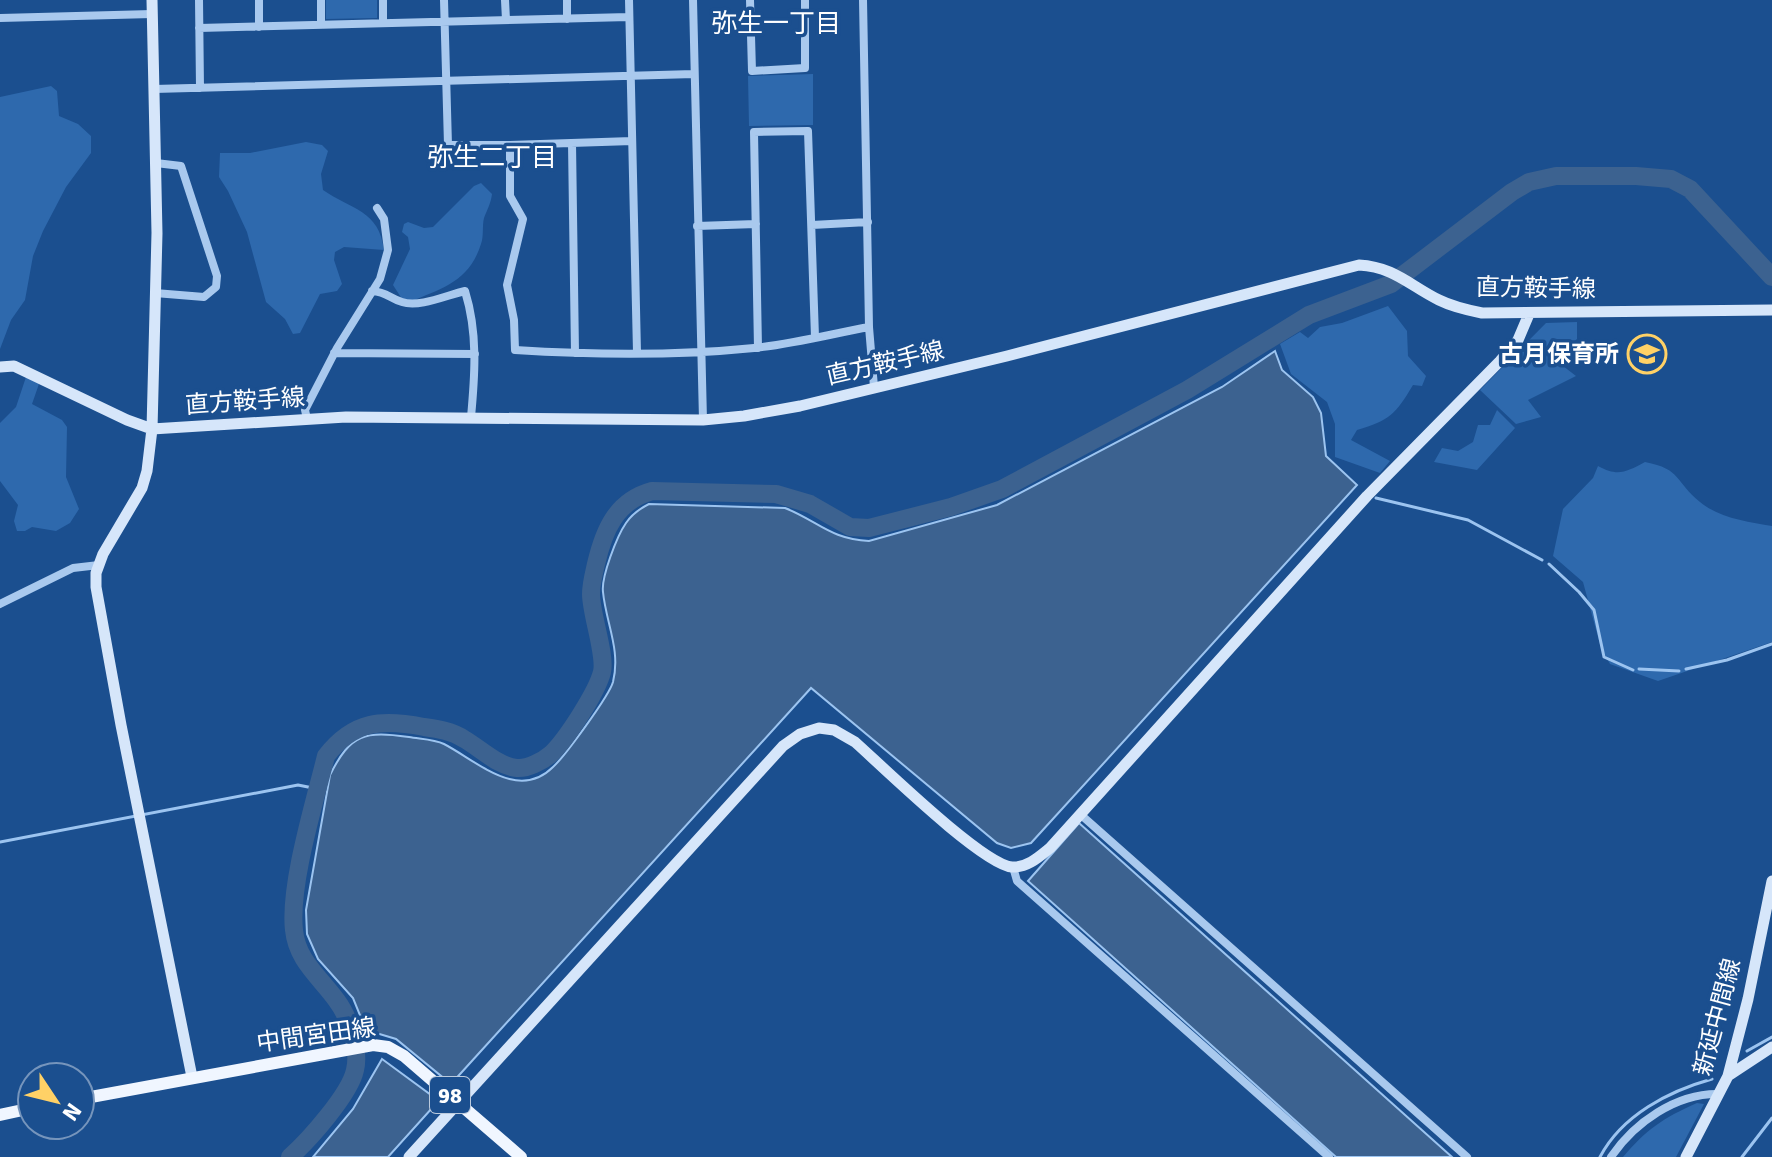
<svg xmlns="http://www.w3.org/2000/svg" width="1772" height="1157" font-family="Signika,'Noto Sans JP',sans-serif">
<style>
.green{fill:#2e69ad}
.water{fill:#3c6290;stroke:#9cc4f0;stroke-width:2}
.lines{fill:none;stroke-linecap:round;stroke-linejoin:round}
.stream{stroke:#9cc4f0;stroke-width:3}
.river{stroke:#3c6290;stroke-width:18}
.street{stroke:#a9c9ee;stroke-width:8}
.secondary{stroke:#d6e6fa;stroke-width:11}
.primary{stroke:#f0f6ff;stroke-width:12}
.labels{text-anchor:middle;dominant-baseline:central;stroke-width:7;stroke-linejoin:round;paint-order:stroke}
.shield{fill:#1b4f8f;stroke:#bbcadd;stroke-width:2}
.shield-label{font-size:22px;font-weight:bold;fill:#fff}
.street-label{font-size:24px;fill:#fff;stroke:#1b4f8f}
.poi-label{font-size:24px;font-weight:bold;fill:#fff;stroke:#1b4f8f;text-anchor:end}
.neighbourhood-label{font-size:26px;fill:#fff;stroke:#1b4f8f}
</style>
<rect width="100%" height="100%" fill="#1b4f8f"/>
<path class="green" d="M326 0H377V18L326 19Z
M813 74V125L749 126 748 76Z
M51 86 57 91 59 116 78 124 91 136V153L66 187 43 231 33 256 25 300 11 320 0 349V97Z
M306 142 322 145 328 151 321 174 323 190C352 210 379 210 384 250L344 247 335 252 334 260 342 284 337 291 320 294 300 333 293 334 285 319 266 302 247 232 228 191 219 177 220 153H250Z
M481 183 492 194C491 203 487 210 484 218 482 226 484 236 481 244 469 282 442 288 410 302L402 299 393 285 410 249 408 237 402 232 404 224 408 222 424 228 433 227 474 186Z
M1388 306 1407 331 1408 356 1426 376 1422 386 1413 385C1395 415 1390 420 1357 430L1351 440 1390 461 1380 473 1335 457V424L1327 402 1291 374 1280 344 1300 332 1308 338 1320 327 1342 323Z
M1577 322V339L1554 359 1576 376 1528 400 1541 417 1516 424 1480 390 1546 323Z
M26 377 40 381 32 404 62 420 67 427 66 477 79 509 70 523 56 531 32 527 25 531H17L14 521 18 505 0 481V423L16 407Z
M1497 410 1515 428 1477 470 1434 462 1442 448 1458 451 1473 442 1478 425H1490Z
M1645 462C1682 469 1675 482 1700 502 1719 518 1748 522 1772 526V642L1658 681 1610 664 1601 648 1583 582 1553 556 1563 509 1593 478 1598 466C1618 477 1626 472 1645 462Z
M1697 1103 1704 1104 1676 1157H1623C1647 1129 1663 1118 1697 1103Z"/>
<path class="water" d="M1275 351 1282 370 1313 397 1321 413 1326 456 1357 485 1031 843 1011 848 997 843 811 688 451 1084 396 1039 366 1030 353 998 318 959 307 934 306 910 330 775C351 733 365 731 409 737 420 739 434 739 444 744 477 761 518 802 553 767 565 756 609 696 613 682 621 650 606 623 603 592 601 577 617 536 626 523 632 514 639 509 649 504L785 508C818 521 830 539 869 541L997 505 1222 387Z
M1079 823 1452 1157H1336L1028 881Z
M382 1059 435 1098 433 1107 388 1157H313L353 1109Z"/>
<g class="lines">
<path class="stream" d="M1376 498 1468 520 1542 560
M1549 564 1579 592 1594 610 1604 657 1633 670
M1639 669 1679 671
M1686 669 1727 660 1772 644
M0 842 298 785 318 789
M1747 1051 1772 1037
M1600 1157C1622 1115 1669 1091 1712 1079
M1742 1157 1772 1118"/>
<path class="river" d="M290 1157C309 1140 350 1094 355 1070 360 1050 349 1017 337 1001 320 977 297 961 294 930 289 885 315 801 326 756 354 720 382 719 424 727 438 729 452 731 464 739 480 748 499 767 517 768 527 769 543 761 551 754 566 740 597 692 602 672 606 655 591 614 591 594 591 584 594 573 596 564 604 530 616 501 652 491L776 494 810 504 850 527 869 528 951 507 1002 489 1187 390 1309 315 1391 284 1512 192 1529 182 1556 176H1636L1671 179 1690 189 1772 277"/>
<path class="street" d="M199 0 200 88
M259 0V27
M321 0V25
M383 0V23
M444 0 448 145H510V196L523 219 507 285 514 320 515 350C594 355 675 356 754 348 793 344 831 334 869 327
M505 0 506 20
M567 0V19
M629 0 637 352
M693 0 703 420
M750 0 752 71 805 68V0
M863 0 869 327 874 387
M0 18 152 14
M199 28 629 17
M154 89 694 74
M572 143 575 353
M510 145 632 141
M812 225 868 222
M697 226 756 224
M372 291C387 292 389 298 402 302 419 308 447 295 465 291 478 333 475 374 471 417
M155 293 204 297 216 287 217 276 181 166 156 163
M758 348 754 132 808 131 815 337
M334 353 475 354
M307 419 305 410 337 348 380 279 388 250 384 219 377 208
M0 604 73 568 99 565
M1080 814 1467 1157
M1013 867 1017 881 1329 1157
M1611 1157C1634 1123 1676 1093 1719 1094"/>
<path class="secondary" d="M152 0 157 233 152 429 147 471 142 488 103 554 96 573V587L121 725 192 1077
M0 367 14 366 127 420 152 429 346 417 703 420 744 416 800 406 1007 356 1359 265C1394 267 1409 285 1439 300 1453 307 1467 310 1482 313L1772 310
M1728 1076 1772 1047
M409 1157 783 746 800 734 819 728 834 730 855 742C882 766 982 864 1012 867 1027 868 1039 857 1050 848L1367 496 1500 361 1518 340 1529 314
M1686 1157 1728 1076 1748 999 1772 881"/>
<path class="primary" d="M80 1099 373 1045 388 1047 404 1056 521 1157
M0 1115 32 1108"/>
</g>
<defs>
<symbol id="school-ring" viewBox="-11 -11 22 22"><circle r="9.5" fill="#1b4f8f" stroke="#ffd166" stroke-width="1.5"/><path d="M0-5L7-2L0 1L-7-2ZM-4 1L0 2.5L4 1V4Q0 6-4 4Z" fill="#ffd166"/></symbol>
</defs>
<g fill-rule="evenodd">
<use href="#school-ring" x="1625" y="332" width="44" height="44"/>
</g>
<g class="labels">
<rect class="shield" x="430" y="1077" width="40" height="36" rx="6"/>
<g class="shield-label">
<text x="450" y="1095">98</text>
</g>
<g class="street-label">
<text transform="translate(1536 288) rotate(1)">直方鞍手線</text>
<text transform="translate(885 363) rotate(-13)">直方鞍手線</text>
<text transform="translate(245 401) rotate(-4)">直方鞍手線</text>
<text transform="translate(1717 1017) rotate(-75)">新延中間線</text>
<text transform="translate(316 1035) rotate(-8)">中間宮田線</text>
</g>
<g class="poi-label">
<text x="1619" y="354">古月保育所</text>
</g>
<g class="neighbourhood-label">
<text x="776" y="24">弥生一丁目</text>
<text x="492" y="158">弥生二丁目</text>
</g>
</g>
<g transform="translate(56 1101) rotate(125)"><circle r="38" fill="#1b4f8f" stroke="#7695bc" stroke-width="2"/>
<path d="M0-6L14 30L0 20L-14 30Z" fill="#ffd166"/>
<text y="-12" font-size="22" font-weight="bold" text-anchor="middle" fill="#ffffff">N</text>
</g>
</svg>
